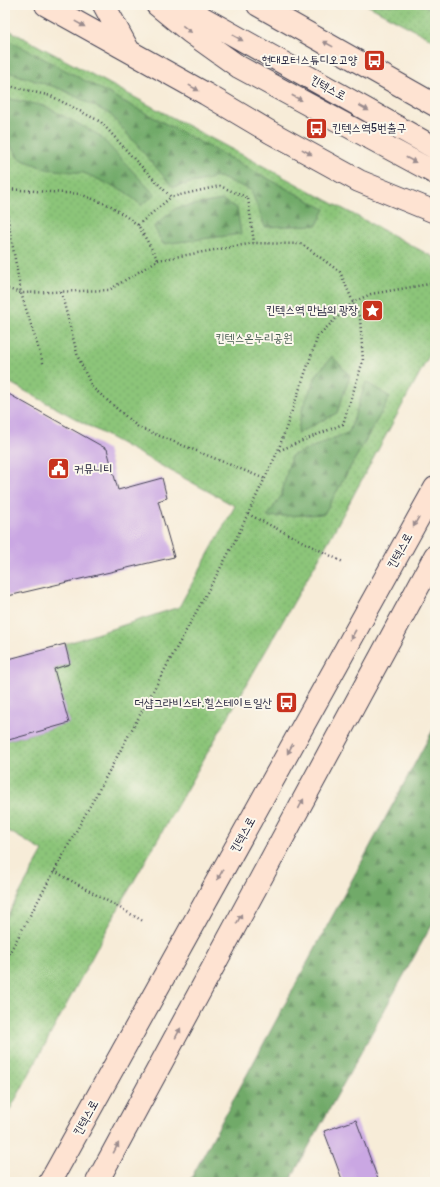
<svg xmlns="http://www.w3.org/2000/svg" width="440" height="1187" font-family="Pangolin,'Poor Story',sans-serif">
<style>
.green{fill:url(#green-dots);stroke:#57745a}
.forest{fill:url(#forest-firs);stroke:#4a6652}
.building{fill:#caa7e3}
.lines{fill:none;stroke-linecap:round;stroke-linejoin:round}
.secondary-casing{stroke:#424053;stroke-width:24}
.path{stroke:#424053;stroke-width:2.5;stroke-dasharray:1 3;stroke-linecap:butt}
.secondary{stroke:#fee3d2;stroke-width:22}
.oneway{fill:#9b8c8e}
.labels{text-anchor:middle;dominant-baseline:central;stroke-width:4;stroke-linejoin:round;paint-order:stroke}
.poi-label{font-size:12px;fill:#22223b;stroke:#fbf7ec;text-anchor:end}
.street-label{font-size:12px;fill:#22223b;stroke:#fbf7ec}
.park-label{font-size:12px;fill:#475b51;stroke:#fbf7ec}
</style>
<defs>
<pattern id="green-dots" width="8" height="8" patternUnits="userSpaceOnUse"><rect width="8" height="8" fill="#8cc579"/><path d="M2 2h.1M6 6h.1" fill="none" stroke="#78a96a" stroke-width="1.8" stroke-linecap="round"/></pattern>
<pattern id="forest-firs" width="22" height="20" patternUnits="userSpaceOnUse"><rect width="22" height="20" fill="#71aa69"/><path d="M5 1l3.5 6h-7zM16 11l3.5 6h-7z" fill="#5c8a58"/></pattern>
</defs>
<rect width="100%" height="100%" fill="#fbf7ec"/>
<filter id="ink" filterUnits="userSpaceOnUse"><feTurbulence type="fractalNoise" baseFrequency=".025" numOctaves="2"/><feDisplacementMap in="SourceGraphic" scale="8" xChannelSelector="R" yChannelSelector="G"/><feConvolveMatrix kernelMatrix="1 2 1 2 8 2 1 2 1" color-interpolation-filters="sRGB"/></filter>
<filter id="wash" filterUnits="userSpaceOnUse"><feTurbulence type="fractalNoise" baseFrequency=".012" numOctaves="4" result="noise"/><feDisplacementMap in="SourceGraphic" scale="16" xChannelSelector="R" yChannelSelector="G"/><feGaussianBlur stdDeviation="0.9" result="paint"/><feColorMatrix in="noise" values="0 0 0 0 0 0 0 0 0 0 0 0 0 0 0 0 0 1.4 0 .05"/><feComposite in="paint" operator="in"/></filter>
<g filter="url(#wash)">
<rect width="100%" height="100%" fill="#f7ecd8"/>
<path class="green" d="M367 5H424L435 11V41Z
M5 28 435 258V345L323 551 119 907 5 1119V920L43 851 5 829V741L69 723 54 669 70 664 65 644 179 607 235 506 5 380Z"/>
<path class="forest" d="M5 38 325 209 317 225 265 227 251 190 219 177 173 187 110 114 61 89 5 71Z
M5 98 45 106 99 135 155 195 141 205 124 191 84 173 46 169 18 158 8 141 5 128Z
M222 200 237 208 241 234 163 244 154 227 176 208Z
M332 356 350 376 337 413 297 434 303 406 317 374Z
M366 382 390 397 324 514 267 517 281 496 291 456 349 432Z
M435 726V919L289 1182H189Z"/>
<g id="blocks">
<path class="building" d="M5 392 107 449 118 490 162 478 167 498 158 501 174 557 8 596 5 582Z
M65 644 70 664 54 669 69 723 5 741V660Z
M356 1120 379 1182H343L324 1131Z"/>
</g>
</g>
<g filter="url(#ink)">
<use href="#blocks" fill-opacity="0" stroke="#424053" stroke-width="1"/>
<g class="lines">
<defs>
<path id="secondary" d="M46 5 206 94 270 132 359 181 435 212
M104 5 129 51
M157 5 190 32 239 67 435 173
M180 5 435 148
M258 5 435 105
M50 1182 435 488
M97 1182 435 556"/>
</defs>
<use href="#secondary" class="secondary-casing"/>
<path class="path" d="M5 85 51 96 101 122 136 161 171 197 220 186 248 198 254 243
M5 189 80 194 111 206 138 225 158 260 109 290 21 293 5 288
M5 203 21 293 44 366
M138 225 171 197
M158 260 254 243 302 244 340 272 360 318 363 361 343 424 278 451
M61 292 78 357 92 387 138 427 265 479
M248 514 343 562
M54 871 143 921
M5 961 233 545 278 451 318 336 353 302 371 294 435 283"/>
<use href="#secondary" class="secondary"/>
</g>
<defs><path id="oneway-solid" d="M-6-.8H1V-3.2L6.5 0L1 3.2V.8H-6Z"/></defs>
<g class="oneway">
<use href="#oneway-solid" transform="translate(80 24) rotate(29)"/>
<use href="#oneway-solid" transform="translate(187 29) rotate(38)"/>
<use href="#oneway-solid" transform="translate(238 38) rotate(29)"/>
<use href="#oneway-solid" transform="translate(328 44) rotate(-151)"/>
<use href="#oneway-solid" transform="translate(194 88) rotate(29)"/>
<use href="#oneway-solid" transform="translate(297 98) rotate(28)"/>
<use href="#oneway-solid" transform="translate(364 108) rotate(29)"/>
<use href="#oneway-solid" transform="translate(307 152) rotate(29)"/>
<use href="#oneway-solid" transform="translate(411 160) rotate(28)"/>
<use href="#oneway-solid" transform="translate(416 522) rotate(119)"/>
<use href="#oneway-solid" transform="translate(353 635) rotate(119)"/>
<use href="#oneway-solid" transform="translate(290 749) rotate(119)"/>
<use href="#oneway-solid" transform="translate(301 804) rotate(-62)"/>
<use href="#oneway-solid" transform="translate(220 875) rotate(119)"/>
<use href="#oneway-solid" transform="translate(239 919) rotate(-62)"/>
<use href="#oneway-solid" transform="translate(178 1033) rotate(-62)"/>
<use href="#oneway-solid" transform="translate(116 1148) rotate(-62)"/>
</g>
</g>
<defs>
<symbol id="bus-square" viewBox="-11 -11 22 22"><rect x="-9" y="-9" width="18" height="18" rx="4" fill="#c8321e" stroke="#fbf7ec"/><path d="M-5-6H5V4H4V6H2V4H-2V6H-4V4H-5ZM-3.5-4V0h7V-4ZM-3.5 1.2v1.5H-2V1.2ZM2 1.2v1.5H3.5V1.2Z" fill="#fff"/></symbol>
<symbol id="sight-square" viewBox="-11 -11 22 22"><rect x="-9" y="-9" width="18" height="18" rx="4" fill="#c8321e" stroke="#fbf7ec"/><path d="M0-6L1.8-2.2L6-1.7L2.9 1.2L3.7 5.4L0 3.3L-3.7 5.4L-2.9 1.2L-6-1.7L-1.8-2.2Z" fill="#fff"/></symbol>
<symbol id="civic-square" viewBox="-11 -11 22 22"><rect x="-9" y="-9" width="18" height="18" rx="4" fill="#c8321e" stroke="#fbf7ec"/><path d="M-.6-6.5H3V-4.5H.6V-3L4-1V1h2V6H-6V1h2V-1L-.6-3ZM-1.2 2.5V6h2.4V2.5Z" fill="#fff"/></symbol>
</defs>
<g fill-rule="evenodd">
<use href="#bus-square" x="362" y="48" width="25" height="25"/>
<use href="#bus-square" x="304" y="116" width="25" height="25"/>
<use href="#sight-square" x="360" y="298" width="25" height="25"/>
<use href="#civic-square" x="46" y="456" width="25" height="25"/>
<use href="#bus-square" x="274" y="690" width="25" height="25"/>
</g>
<g class="labels">
<g class="poi-label">
<text x="358" y="60">현대모터스튜디오고양</text>
<text x="332" y="128" text-anchor="start">킨텍스역5번출구</text>
<text x="358" y="310">킨텍스역 만남의 광장</text>
<text x="74" y="469" text-anchor="start">커뮤니티</text>
<text x="272" y="703">더샵그라비스타.힐스테이트일산</text>
</g>
<g class="street-label">
<text transform="translate(328 88) rotate(29)">킨텍스로</text>
<text transform="translate(400 551) rotate(-61)">킨텍스로</text>
<text transform="translate(243 835) rotate(-61)">킨텍스로</text>
<text transform="translate(86 1118) rotate(-61)">킨텍스로</text>
</g>
<g class="park-label">
<text x="254" y="338">킨텍스온누리공원</text>
</g>
</g>
<rect width="440" height="1187" fill="none" stroke="#fbf7ec" stroke-width="20"/>
</svg>
